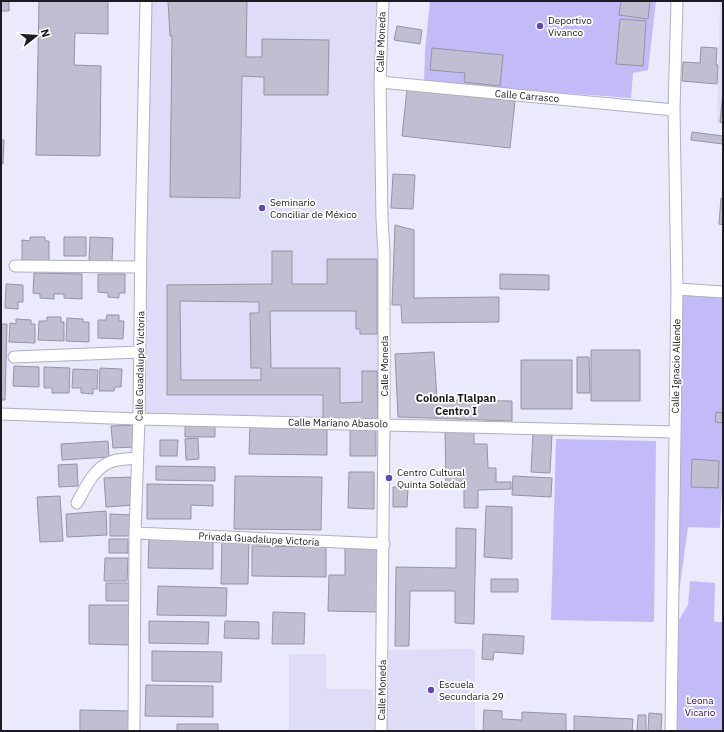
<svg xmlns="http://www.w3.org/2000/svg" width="724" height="732" font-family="'IBM Plex Sans',sans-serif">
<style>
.built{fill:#dedcf6}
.green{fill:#c2bbf7}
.building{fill:#c0bed0;stroke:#9593a4;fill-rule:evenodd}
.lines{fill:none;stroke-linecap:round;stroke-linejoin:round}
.minor-casing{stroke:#b0afc0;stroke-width:13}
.minor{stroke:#fff;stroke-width:11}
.poi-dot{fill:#6345bd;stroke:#fff;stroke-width:1.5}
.labels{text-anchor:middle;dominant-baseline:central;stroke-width:3.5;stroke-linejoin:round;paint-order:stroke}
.poi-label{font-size:10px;fill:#1c1b21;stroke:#fff;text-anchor:start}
.street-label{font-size:10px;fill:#1c1b21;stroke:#fff}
.park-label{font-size:10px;fill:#300970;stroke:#fff}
.neighbourhood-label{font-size:11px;font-weight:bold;fill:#1c1b21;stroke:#fff}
</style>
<rect width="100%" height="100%" fill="#ebe9fc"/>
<path class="built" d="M152 1H378V422L141 416Z
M720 1H723V124L717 123Z
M475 649V731H387L389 650Z
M289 654H326V689H373L374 731H289Z"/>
<path class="green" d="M430 1H656L648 70 633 73 631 98 424 83 425 51Z
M683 293 723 296V471L720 528 688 527 674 628 688 605 690 581 715 583 714 622H723V731H675L679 629 674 630 680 527Z
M556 439 656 441 654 622 551 620Z"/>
<path class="building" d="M1 1H9V11H1Z
M39 1H108V34L75 33 74 65 101 66 100 156 36 155Z
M168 1H247L246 57H262V39L329 40 328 95H264V77L242 76 240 198 170 197 172 36H170Z
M621 1H650L648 19 619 15Z
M620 19 646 21 643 66 616 64Z
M397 26 422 30 420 44 394 40Z
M701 47 717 48 716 65H718L717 84 682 81 683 62 700 63Z
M432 48 503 55 500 86 464 82 465 73 430 70Z
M407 89 515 101 510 148 402 136Z
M723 91V123L720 122Z
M692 132 723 136V144L691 140Z
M1 140H4L3 164H1Z
M393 174 415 175 413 209 391 208Z
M721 198H723V225L719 224Z
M395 225 414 230V298L499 297V322L402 323 401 305H392Z
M30 237H45V241H49V261L22 260V240L30 241Z
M64 237H86V256H64Z
M90 237 113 238 112 262 89 261Z
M272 251H292V284H327V259H377V334H360V329H356V311H270L271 368H340V403L362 402V371H377L378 422H323V395H167V285L272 284ZM180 301 259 302V313H250L251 368H261V380H181Z
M34 273 82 274V299L64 298V294H54V299L40 298V294L33 293Z
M98 274H125V293H119V298L108 297V293L98 292Z
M500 274 549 275V290L500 289Z
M6 284 23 285V302H18V309L5 308Z
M107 315H119V321H124L123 339 98 338V320H106Z
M47 317H61V322H64V341L38 340 39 321H47Z
M67 318 83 319V322H89V342L66 341Z
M16 319 31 320V324H35V343L9 342 10 323 16 324Z
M1 324H7L5 400H1Z
M591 350H640V401H591Z
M434 352 437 400 512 401V421L398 417 395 354Z
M577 357H589L590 393H577Z
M521 360H572V409H521Z
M14 366 39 367V387L13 386Z
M44 367 70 368 69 393H52V388H44Z
M100 368 122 369 121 387H115L114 391H99Z
M73 369 98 370 97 389H93V394L81 393V388H72Z
M716 412 723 413V423L715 422Z
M185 423H215V437H185Z
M250 424 327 425V455L249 454Z
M133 425 134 447 113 448 111 426Z
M350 427 376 428V456H350Z
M474 429V444H487L488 468H496V482H511V489L478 490V508H464V482L446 483 445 430Z
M533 433 552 434 550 473 531 472Z
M198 438 199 459 186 460 185 439Z
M160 440H178L177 456H160Z
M108 441 109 457 62 460 61 444Z
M692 459 719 461 718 488 691 487Z
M77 464 78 486 59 487 58 465Z
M156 466 215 467V481L156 480Z
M349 472H374V509L348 508Z
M235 476 322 477 321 530 234 529Z
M513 476 552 478 551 497 512 495Z
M132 477 134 505 106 507 104 478Z
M147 484 213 485V506L191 505V519H147Z
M393 487H408L407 507H393Z
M60 496 63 541 40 542 37 497Z
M486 506 512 507V559L484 557Z
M106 511 107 535 67 537 66 514Z
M110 514 132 515 131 536H110Z
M456 528 476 529 474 624 455 623V591H410L409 646H395L396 567 456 568Z
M109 539H128V553H109Z
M149 539 213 540V569L148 568Z
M222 541H249L248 584H221Z
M252 546 326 547V577L252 576Z
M345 548H378L377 612 328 611 329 575H345Z
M105 558H128L127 581H104Z
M491 579H518V592H491Z
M106 583H131L130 601H106Z
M158 586 227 588 226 616 157 615Z
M89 605H131L130 645 89 644Z
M273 612 305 613 304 644H272Z
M149 621 209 622 208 644 149 643Z
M225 621 259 622V639L224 638Z
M483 634 524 636 523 654 494 652 493 660 482 659Z
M152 651 222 652 221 682 152 681Z
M146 685 213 686V717L145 716Z
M80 710 131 711V731H80Z
M484 710 502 711V719L522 720V712L566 714V731H483Z
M649 713 662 714 661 731H648Z
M638 715H646V731H637Z
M574 716 633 719 632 731H574Z
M177 724H218V731H177Z"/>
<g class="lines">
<defs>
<path id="minor" d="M380 82 674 110
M15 266 141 267
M677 289 723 292
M14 357 140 352
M1 414 139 419 675 432
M77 503C85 488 95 466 113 461 120 459 129 459 137 458
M135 533 384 544
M134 731 135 533 139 419 141 234 146 1
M381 731 384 424V252L382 219 380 82 383 1
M671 731 677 289 674 110 677 1"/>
</defs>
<use href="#minor" class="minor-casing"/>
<use href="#minor" class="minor"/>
</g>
<g class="poi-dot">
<circle cx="540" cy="26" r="4"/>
<circle cx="262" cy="208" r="4"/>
<circle cx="389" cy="478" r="4"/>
<circle cx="431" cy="690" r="4"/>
</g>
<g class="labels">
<g class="poi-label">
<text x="548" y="20">Deportivo<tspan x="548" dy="12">Vivanco</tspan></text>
<text x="270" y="202">Seminario<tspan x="270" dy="12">Conciliar de México</tspan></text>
<text x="397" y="472">Centro Cultural<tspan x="397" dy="12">Quinta Soledad</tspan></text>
<text x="439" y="684">Escuela<tspan x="439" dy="12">Secundaria 29</tspan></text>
</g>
<g class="street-label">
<text transform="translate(381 42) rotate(-88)">Calle Moneda</text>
<text transform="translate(527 96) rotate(5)">Calle Carrasco</text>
<text transform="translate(140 366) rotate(-89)">Calle Guadalupe Victoria</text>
<text transform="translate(384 366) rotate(-90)">Calle Moneda</text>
<text transform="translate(676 366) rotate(-89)">Calle Ignacio Allende</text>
<text transform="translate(338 423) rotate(1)">Calle Mariano Abasolo</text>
<text transform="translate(259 539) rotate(3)">Privada Guadalupe Victoria</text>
<text transform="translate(382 690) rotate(-89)">Calle Moneda</text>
</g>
<g class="park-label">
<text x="700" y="700">Leona<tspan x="700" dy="12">Vicario</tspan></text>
</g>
<g class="neighbourhood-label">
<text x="456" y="398">Colonia Tlalpan<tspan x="456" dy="13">Centro I</tspan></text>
</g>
</g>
<rect width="724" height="732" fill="none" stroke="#1c1b21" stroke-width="4"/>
<g transform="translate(36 36) rotate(73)" stroke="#ffffff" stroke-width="3" paint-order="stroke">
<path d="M0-3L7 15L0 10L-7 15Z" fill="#1c1b21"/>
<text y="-6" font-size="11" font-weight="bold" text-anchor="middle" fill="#1c1b21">N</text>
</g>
</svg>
